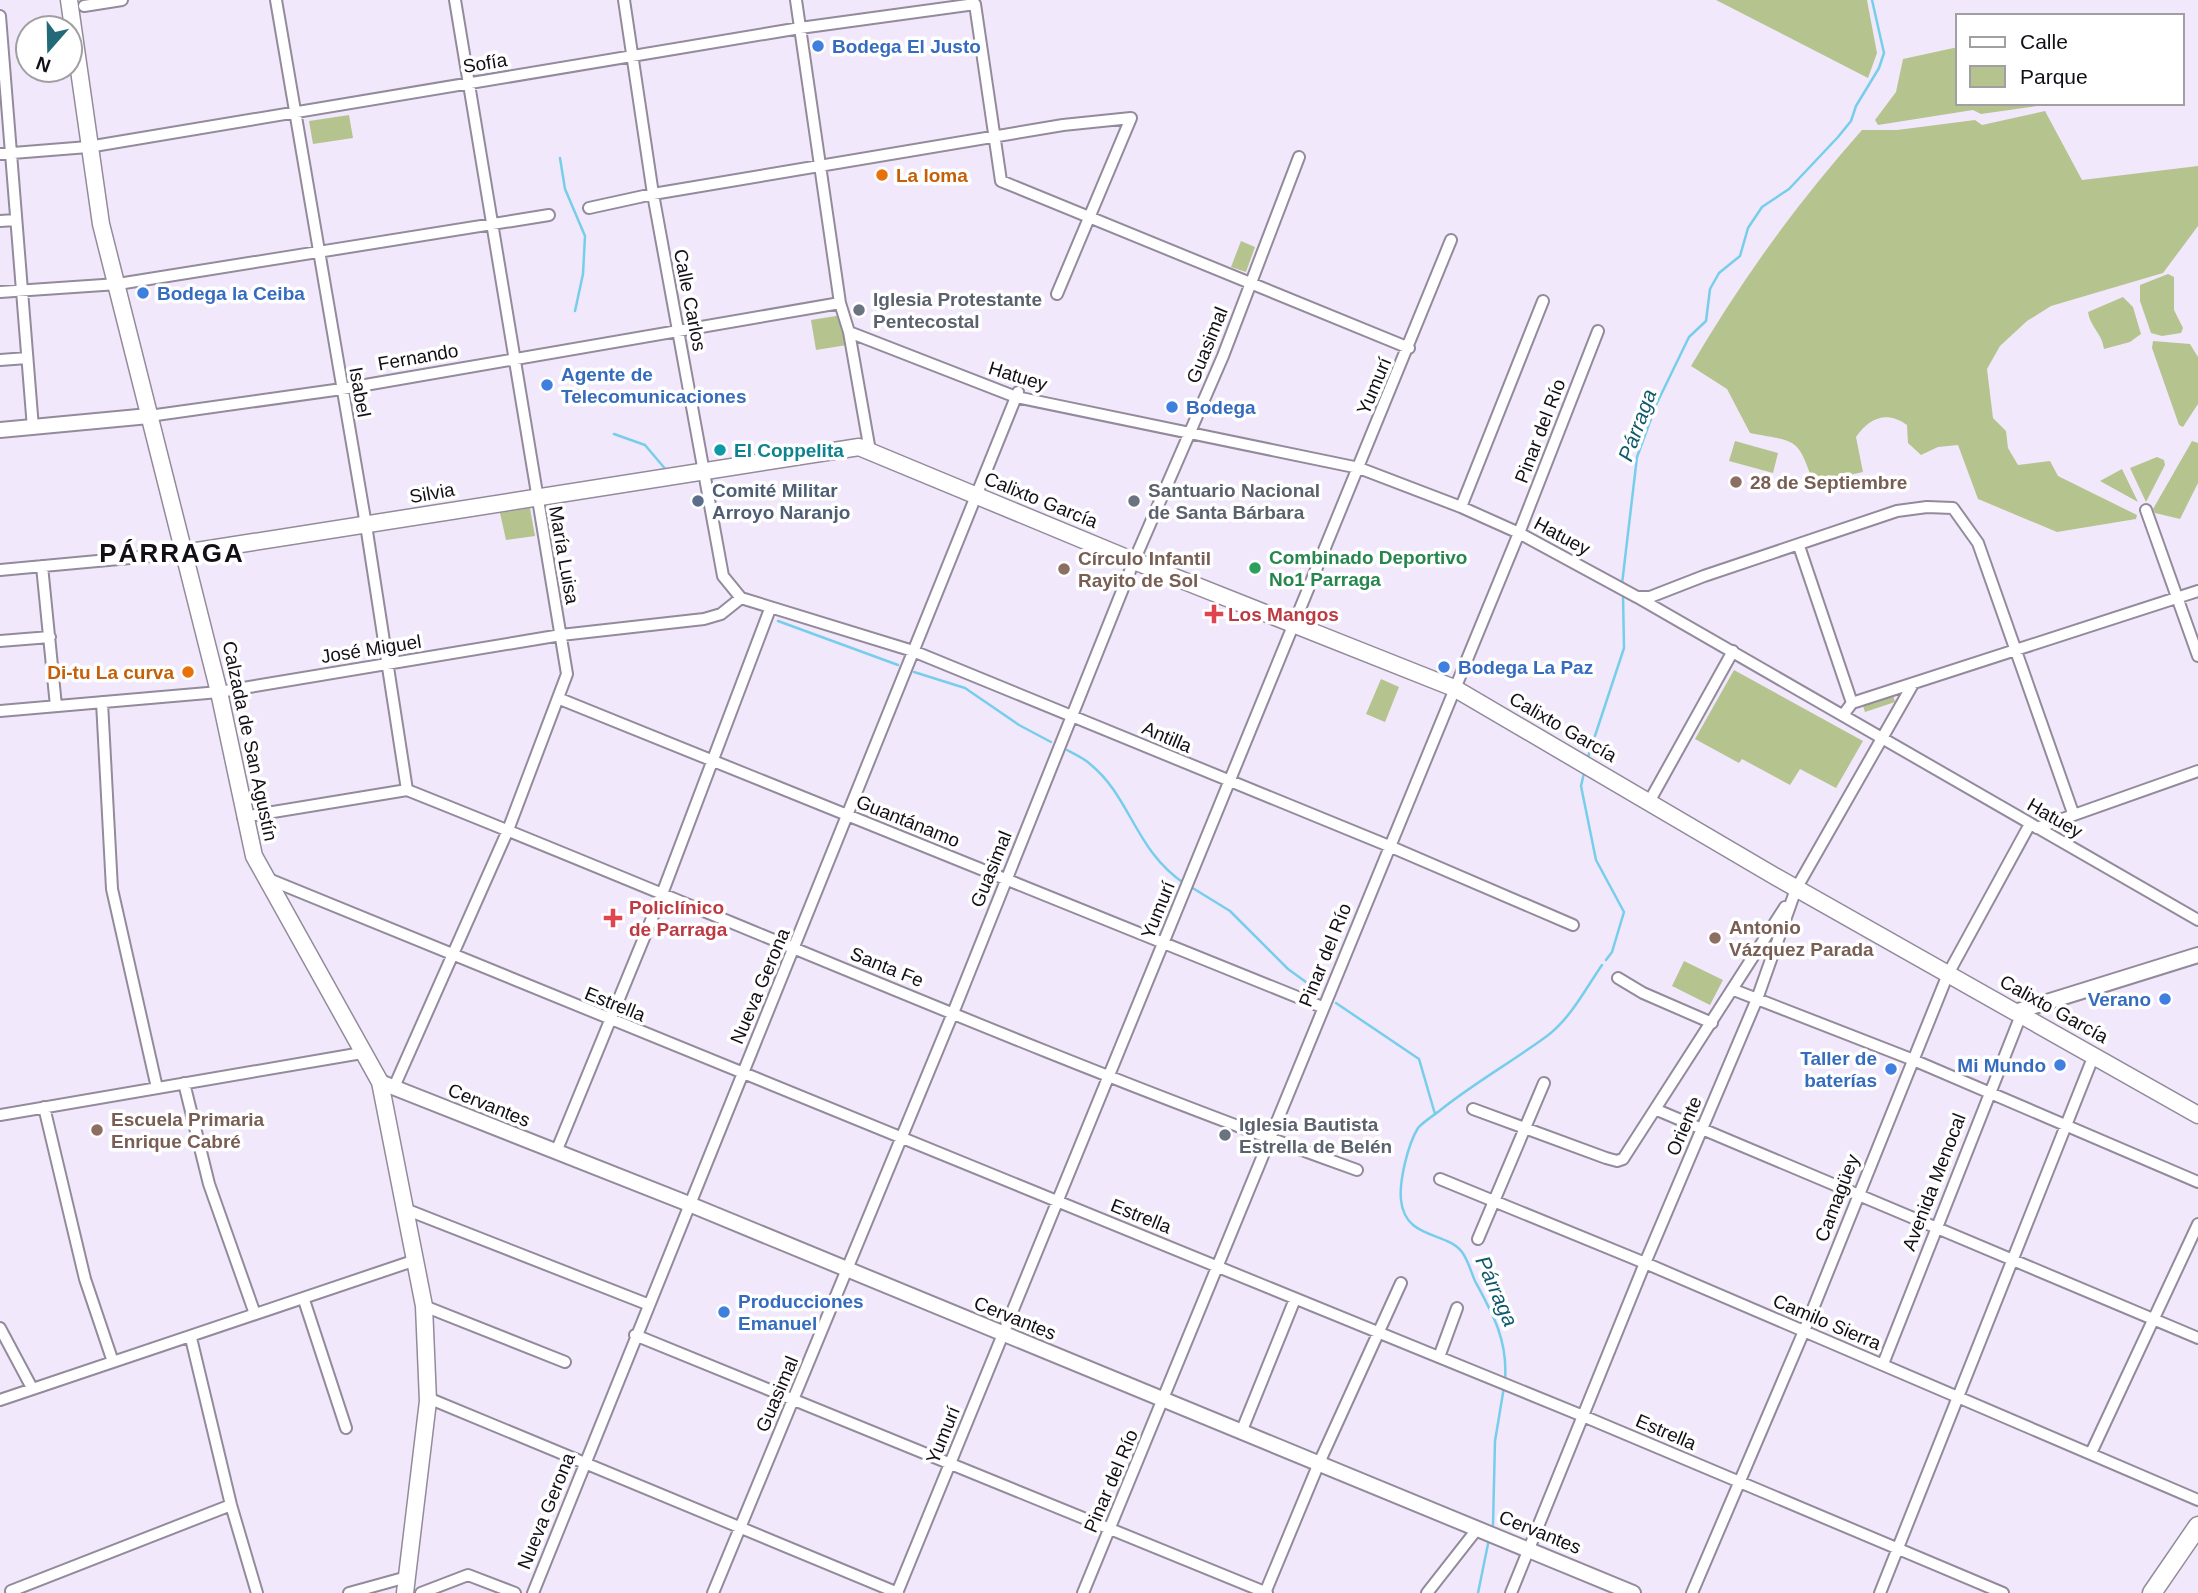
<svg xmlns="http://www.w3.org/2000/svg" width="2198" height="1593" font-family="Helvetica,sans-serif">
<style>
.green{fill:#b5c48f}
.lines{fill:none;stroke-linecap:round;stroke-linejoin:round}
.stream{stroke:#77ceeb;stroke-width:2.5}
.minor-casing{stroke:#938a9b;stroke-width:14}
.tertiary-casing{stroke:#938a9b;stroke-width:18}
.secondary-casing{stroke:#938a9b;stroke-width:19}
.primary-casing{stroke:#938a9b;stroke-width:21}
.minor{stroke:#fff;stroke-width:10}
.tertiary{stroke:#fff;stroke-width:14}
.secondary{stroke:#fff;stroke-width:16}
.primary{stroke:#fff;stroke-width:18}
.shop-dot{fill:#3f7fe0;stroke:#fff;stroke-width:2.5}
.food-dot{fill:#e8710a;stroke:#fff;stroke-width:2.5}
.worship-dot{fill:#6b7280;stroke:#fff;stroke-width:2.5}
.culture-dot{fill:#0f9aa8;stroke:#fff;stroke-width:2.5}
.education-dot{fill:#8d6e63;stroke:#fff;stroke-width:2.5}
.service-dot{fill:#5c6f8a;stroke:#fff;stroke-width:2.5}
.leisure-dot{fill:#2e9e5b;stroke:#fff;stroke-width:2.5}
.health-dot{fill:#e0444e;stroke:#fff;stroke-width:2.5}
.labels{text-anchor:middle;dominant-baseline:central;stroke-width:7;stroke-linejoin:round;paint-order:stroke}
.shop-label{font-size:19px;font-weight:bold;fill:#366cbe;stroke:#fff;text-anchor:start}
.street-label{font-size:19px;fill:#130f16;stroke:#fff}
.food-label{font-size:19px;font-weight:bold;fill:#c56008;stroke:#fff;text-anchor:start}
.worship-label{font-size:19px;font-weight:bold;fill:#5b616d;stroke:#fff;text-anchor:start}
.culture-label{font-size:19px;font-weight:bold;fill:#0d838f;stroke:#fff;text-anchor:start}
.education-label{font-size:19px;font-weight:bold;fill:#785e54;stroke:#fff;text-anchor:start}
.service-label{font-size:19px;font-weight:bold;fill:#4e5e75;stroke:#fff;text-anchor:start}
.leisure-label{font-size:19px;font-weight:bold;fill:#27864d;stroke:#fff;text-anchor:start}
.health-label{font-size:19px;font-weight:bold;fill:#be3a42;stroke:#fff;text-anchor:start}
.water-label{font-size:21px;font-style:italic;fill:#10596d;stroke:#fff}
.district-label{font-size:26px;font-weight:bold;letter-spacing:2px;fill:#130f16;stroke:#fff}
</style>
<rect width="100%" height="100%" fill="#f2e8fb"/>
<path class="green" d="M1716 0H1867L1877 53 1868 78Z
M1958 47V103H2058L1981 114 1973 110 1878 125 1875 120 1896 92 1903 59Z
M2045 111 2082 180 2198 166V226L2163 273 2051 306 2027 321 2000 346 1987 369 1993 418 2006 431 2008 448 2018 465 2050 461 2058 476 2137 515 2136 519 2057 532 1978 499 1958 445 1938 447 1921 455 1908 443 1907 425C1887 410 1869 418 1856 437L1863 472 1813 483C1798 436 1796 442 1750 433L1727 389 1691 366C1740 282 1797 203 1862 130H1897L1975 120 1982 125Z
M349 115 353 138 313 144 309 121Z
M1241 241 1255 247 1246 272 1231 267Z
M2168 274 2174 277V310L2183 328 2181 333 2162 336 2151 333 2140 301V285Z
M2123 297 2133 307 2141 334 2130 342 2104 349C2102 333 2090 327 2088 312Z
M842 315 847 345 816 350 811 320Z
M2153 341 2190 344 2198 357V404L2183 427 2179 425 2152 348Z
M1735 441 1778 453 1773 473 1729 461Z
M2192 441 2198 443V483L2180 519 2155 513 2153 509Z
M2157 457 2164 460 2165 465 2146 502 2130 468Z
M2122 469 2138 502 2100 481Z
M530 508 535 536 506 540 500 513Z
M1734 670 1863 741 1836 788 1800 769 1790 785 1742 759 1739 763 1695 739Z
M1381 679 1399 687 1385 722 1366 714Z
M1893 695 1895 702 1865 712 1863 706Z
M1684 961 1723 980 1710 1005 1672 986Z"/>
<g class="lines">
<path class="stream" d="M560 158 565 189 585 236 583 274 575 311
M614 434 645 445 667 471
M1622 584 1637 457 1656 405 1689 337 1706 321 1710 289 1719 273 1740 256 1748 228 1762 207 1789 189 1838 137 1851 121 1856 106 1879 68 1884 53 1872 0
M778 621 898 665
M914 672 965 688 1019 725 1051 742
M1067 750C1074 754 1084 758 1090 764 1131 797 1135 851 1185 884
M1587 760 1624 648 1623 594
M1584 773 1581 786 1596 860 1624 912 1612 952 1606 960
M1191 887 1230 911 1288 969 1317 990
M1336 1003 1419 1059 1435 1114
M1505 1380C1508 1341 1493 1314 1475 1281 1471 1272 1468 1260 1462 1252 1446 1231 1405 1240 1401 1200 1399 1181 1408 1144 1418 1128 1424 1121 1436 1114 1443 1108 1476 1082 1513 1061 1547 1036 1571 1018 1586 988 1602 965
M1493 1525 1495 1441 1504 1387
M1478 1593 1489 1539"/>
<defs>
<path id="minor" d="M276 0 366 525 407 790
M624 0 653 194 723 576 741 598 913 651 1389 846 1573 925
M796 0 840 303 849 332 870 451
M84 6 122 0
M0 16 33 428
M0 154 88 147 800 28 975 4 1001 181 1409 348
M589 208 653 194 1063 125 1131 118 1057 294
M0 221 16 220
M0 292 118 284 549 215
M849 332 1016 397 1359 468 1461 507 1519 533 1637 597 2198 920
M0 360 27 358
M149 416 342 389 840 303
M1461 507 1543 301
M2146 510 2198 656
M1799 546 1852 703
M42 566 56 706
M0 570 184 553
M1640 597H1650L1704 576 1897 511 1927 507 1953 508 1978 543 2073 813
M0 641 50 637
M560 699 1322 1007
M102 702 112 889 157 1088
M0 711 219 692 561 635 704 619 721 614 741 598
M1843 715 1852 703 2198 591
M407 790C724 916 1036 1055 1357 1170
M1649 802 1733 651
M243 817 407 790
M2037 828 2198 771
M266 878 1583 1416 2003 1593
M1618 978 1643 993 1712 1023
M1734 990 1911 1059 2198 1182
M184 1083 209 1184 255 1314
M394 1087 508 830 567 674 455 0
M44 1107 85 1279 113 1362
M1473 1109 1606 1158 1617 1161 1623 1159 1785 907
M1657 1110 2198 1338
M0 1115 362 1053
M556 1152 662 894 770 609
M1440 1179 1645 1263 2198 1500
M405 1209 647 1304
M1478 1239 1544 1083
M304 1300 346 1428
M424 1306 565 1362
M0 1328 32 1388
M635 1335 1267 1593
M191 1338 231 1505 257 1593
M1439 1357 1457 1308
M1883 1364 2021 1015
M428 1398 898 1593
M0 1400 413 1261
M1242 1430 1295 1299
M2091 1453 2198 1224
M11 1591 231 1505
M349 1593 407 1577
M421 1593 468 1575 515 1593
M533 1593 1018 392
M713 1593 953 1013 1134 561 1223 356 1299 157
M897 1593 1451 240
M1083 1593 1519 533 1598 331
M1265 1593 1319 1463 1401 1283
M1427 1593 1478 1528
M1511 1593 1645 1263 1757 999 1796 889 1913 684
M1692 1593 1804 1331 1948 974 2030 824
M1880 1593 2094 1055"/>
<path id="tertiary" d="M0 430 149 416
M2015 1012 2198 955
M380 1082 689 1204 1633 1593"/>
<path id="secondary" d="M69 0 101 224 219 692 254 856 380 1082 424 1306 428 1401 405 1593
M184 553 859 447 1134 561 1454 688 1778 878 2015 1012
M2021 1015 2198 1115"/>
<path id="primary" d="M2152 1593 2198 1526"/>
</defs>
<use href="#minor" class="minor-casing"/>
<use href="#tertiary" class="tertiary-casing"/>
<use href="#secondary" class="secondary-casing"/>
<use href="#primary" class="primary-casing"/>
<use href="#minor" class="minor"/>
<use href="#tertiary" class="tertiary"/>
<use href="#secondary" class="secondary"/>
<use href="#primary" class="primary"/>
</g>
<g class="shop-dot">
<circle cx="818" cy="46" r="7"/>
<circle cx="143" cy="293" r="7"/>
<circle cx="547" cy="385" r="7"/>
<circle cx="1172" cy="407" r="7"/>
<circle cx="1444" cy="667" r="7"/>
<circle cx="2165" cy="999" r="7"/>
<circle cx="2060" cy="1065" r="7"/>
<circle cx="1891" cy="1069" r="7"/>
<circle cx="724" cy="1312" r="7"/>
</g>
<g class="food-dot">
<circle cx="882" cy="175" r="7"/>
<circle cx="188" cy="672" r="7"/>
</g>
<g class="worship-dot">
<circle cx="859" cy="310" r="7"/>
<circle cx="1134" cy="501" r="7"/>
<circle cx="1225" cy="1135" r="7"/>
</g>
<circle class="culture-dot" cx="720" cy="450" r="7"/>
<g class="education-dot">
<circle cx="1736" cy="482" r="7"/>
<circle cx="1064" cy="569" r="7"/>
<circle cx="1715" cy="938" r="7"/>
<circle cx="97" cy="1130" r="7"/>
</g>
<circle class="service-dot" cx="698" cy="501" r="7"/>
<circle class="leisure-dot" cx="1255" cy="568" r="7"/>
<g class="health-dot">
<path d="M1210.5 603.5h7v7h7v7h-7v7h-7v-7h-7v-7h7z"/>
<path d="M609.5 907.5h7v7h7v7h-7v7h-7v-7h-7v-7h7z"/>
</g>
<g class="labels">
<g class="shop-label">
<text x="832" y="46">Bodega El Justo</text>
<text x="157" y="293">Bodega la Ceiba</text>
<text x="561" y="374">Agente de<tspan x="561" dy="22">Telecomunicaciones</tspan></text>
<text x="1186" y="407">Bodega</text>
<text x="1458" y="667">Bodega La Paz</text>
<text x="2151" y="999" text-anchor="end">Verano</text>
<text x="1877" y="1058" text-anchor="end">Taller de<tspan x="1877" dy="22">baterías</tspan></text>
<text x="2046" y="1065" text-anchor="end">Mi Mundo</text>
<text x="738" y="1301">Producciones<tspan x="738" dy="22">Emanuel</tspan></text>
</g>
<g class="street-label">
<text transform="translate(485 63) rotate(-9)">Sofía</text>
<text transform="translate(690 300) rotate(79)">Calle Carlos</text>
<text transform="translate(1207 345) rotate(-68)">Guasimal</text>
<text transform="translate(418 357) rotate(-10)">Fernando</text>
<text transform="translate(1018 376) rotate(17)">Hatuey</text>
<text transform="translate(1374 386) rotate(-67)">Yumurí</text>
<text transform="translate(360 392) rotate(80)">Isabel</text>
<text transform="translate(1540 431) rotate(-69)">Pinar del Río</text>
<text transform="translate(432 493) rotate(-10)">Silvia</text>
<text transform="translate(1041 500) rotate(22)">Calixto García</text>
<text transform="translate(1562 536) rotate(28)">Hatuey</text>
<text transform="translate(564 555) rotate(80)">María Luisa</text>
<text transform="translate(371 649) rotate(-9)">José Miguel</text>
<text transform="translate(1563 727) rotate(30)">Calixto García</text>
<text transform="translate(1167 737) rotate(23)">Antilla</text>
<text transform="translate(250 741) rotate(78)">Calzada de San Agustín</text>
<text transform="translate(2055 818) rotate(30)">Hatuey</text>
<text transform="translate(908 821) rotate(22)">Guantánamo</text>
<text transform="translate(991 869) rotate(-68)">Guasimal</text>
<text transform="translate(1158 910) rotate(-68)">Yumurí</text>
<text transform="translate(1325 955) rotate(-68)">Pinar del Río</text>
<text transform="translate(887 967) rotate(22)">Santa Fe</text>
<text transform="translate(760 986) rotate(-67)">Nueva Gerona</text>
<text transform="translate(615 1004) rotate(22)">Estrella</text>
<text transform="translate(2054 1009) rotate(29)">Calixto García</text>
<text transform="translate(489 1105) rotate(22)">Cervantes</text>
<text transform="translate(1684 1126) rotate(-67)">Oriente</text>
<text transform="translate(1934 1182) rotate(-69)">Avenida Menocal</text>
<text transform="translate(1837 1198) rotate(-69)">Camagüey</text>
<text transform="translate(1141 1216) rotate(22)">Estrella</text>
<text transform="translate(1015 1318) rotate(22)">Cervantes</text>
<text transform="translate(1827 1322) rotate(23)">Camilo Sierra</text>
<text transform="translate(777 1394) rotate(-67)">Guasimal</text>
<text transform="translate(1666 1432) rotate(23)">Estrella</text>
<text transform="translate(943 1435) rotate(-68)">Yumurí</text>
<text transform="translate(1111 1481) rotate(-67)">Pinar del Río</text>
<text transform="translate(546 1511) rotate(-68)">Nueva Gerona</text>
<text transform="translate(1540 1532) rotate(22)">Cervantes</text>
</g>
<g class="food-label">
<text x="896" y="175">La loma</text>
<text x="174" y="672" text-anchor="end">Di-tu La curva</text>
</g>
<g class="worship-label">
<text x="873" y="299">Iglesia Protestante<tspan x="873" dy="22">Pentecostal</tspan></text>
<text x="1148" y="490">Santuario Nacional<tspan x="1148" dy="22">de Santa Bárbara</tspan></text>
<text x="1239" y="1124">Iglesia Bautista<tspan x="1239" dy="22">Estrella de Belén</tspan></text>
</g>
<g class="culture-label">
<text x="734" y="450">El Coppelita</text>
</g>
<g class="education-label">
<text x="1750" y="482">28 de Septiembre</text>
<text x="1078" y="558">Círculo Infantil<tspan x="1078" dy="22">Rayito de Sol</tspan></text>
<text x="1729" y="927">Antonio<tspan x="1729" dy="22">Vázquez Parada</tspan></text>
<text x="111" y="1119">Escuela Primaria<tspan x="111" dy="22">Enrique Cabré</tspan></text>
</g>
<g class="service-label">
<text x="712" y="490">Comité Militar<tspan x="712" dy="22">Arroyo Naranjo</tspan></text>
</g>
<g class="leisure-label">
<text x="1269" y="557">Combinado Deportivo<tspan x="1269" dy="22">No1 Parraga</tspan></text>
</g>
<g class="health-label">
<text x="1228" y="614">Los Mangos</text>
<text x="629" y="907">Policlínico<tspan x="629" dy="22">de Parraga</tspan></text>
</g>
<g class="water-label">
<text transform="translate(1637 425) rotate(-70)">Párraga</text>
<text transform="translate(1497 1291) rotate(66)">Párraga</text>
</g>
<g class="district-label">
<text x="172" y="553">PÁRRAGA</text>
</g>
</g>
<rect x="1956" y="14" width="228" height="91" fill="#ffffff" stroke="#a19fa2" stroke-width="2"/>
<rect x="1970" y="37" width="35" height="10" fill="#ffffff" stroke="#a19fa2" stroke-width="2"/>
<text x="2020" y="49" font-size="21" fill="#130f16">Calle</text>
<rect x="1970" y="66" width="35" height="21" fill="#b5c48f" stroke="#a19fa2" stroke-width="2"/>
<text x="2020" y="84" font-size="21" fill="#130f16">Parque</text>
<g transform="translate(49 49) rotate(200)"><circle r="33" fill="#ffffff" stroke="#a19fa2" stroke-width="2"/>
<path d="M0-5L12 26L0 18L-12 26Z" fill="#236a78"/>
<text y="-10" font-size="19" font-weight="bold" text-anchor="middle" fill="#130f16">N</text>
</g>
</svg>
